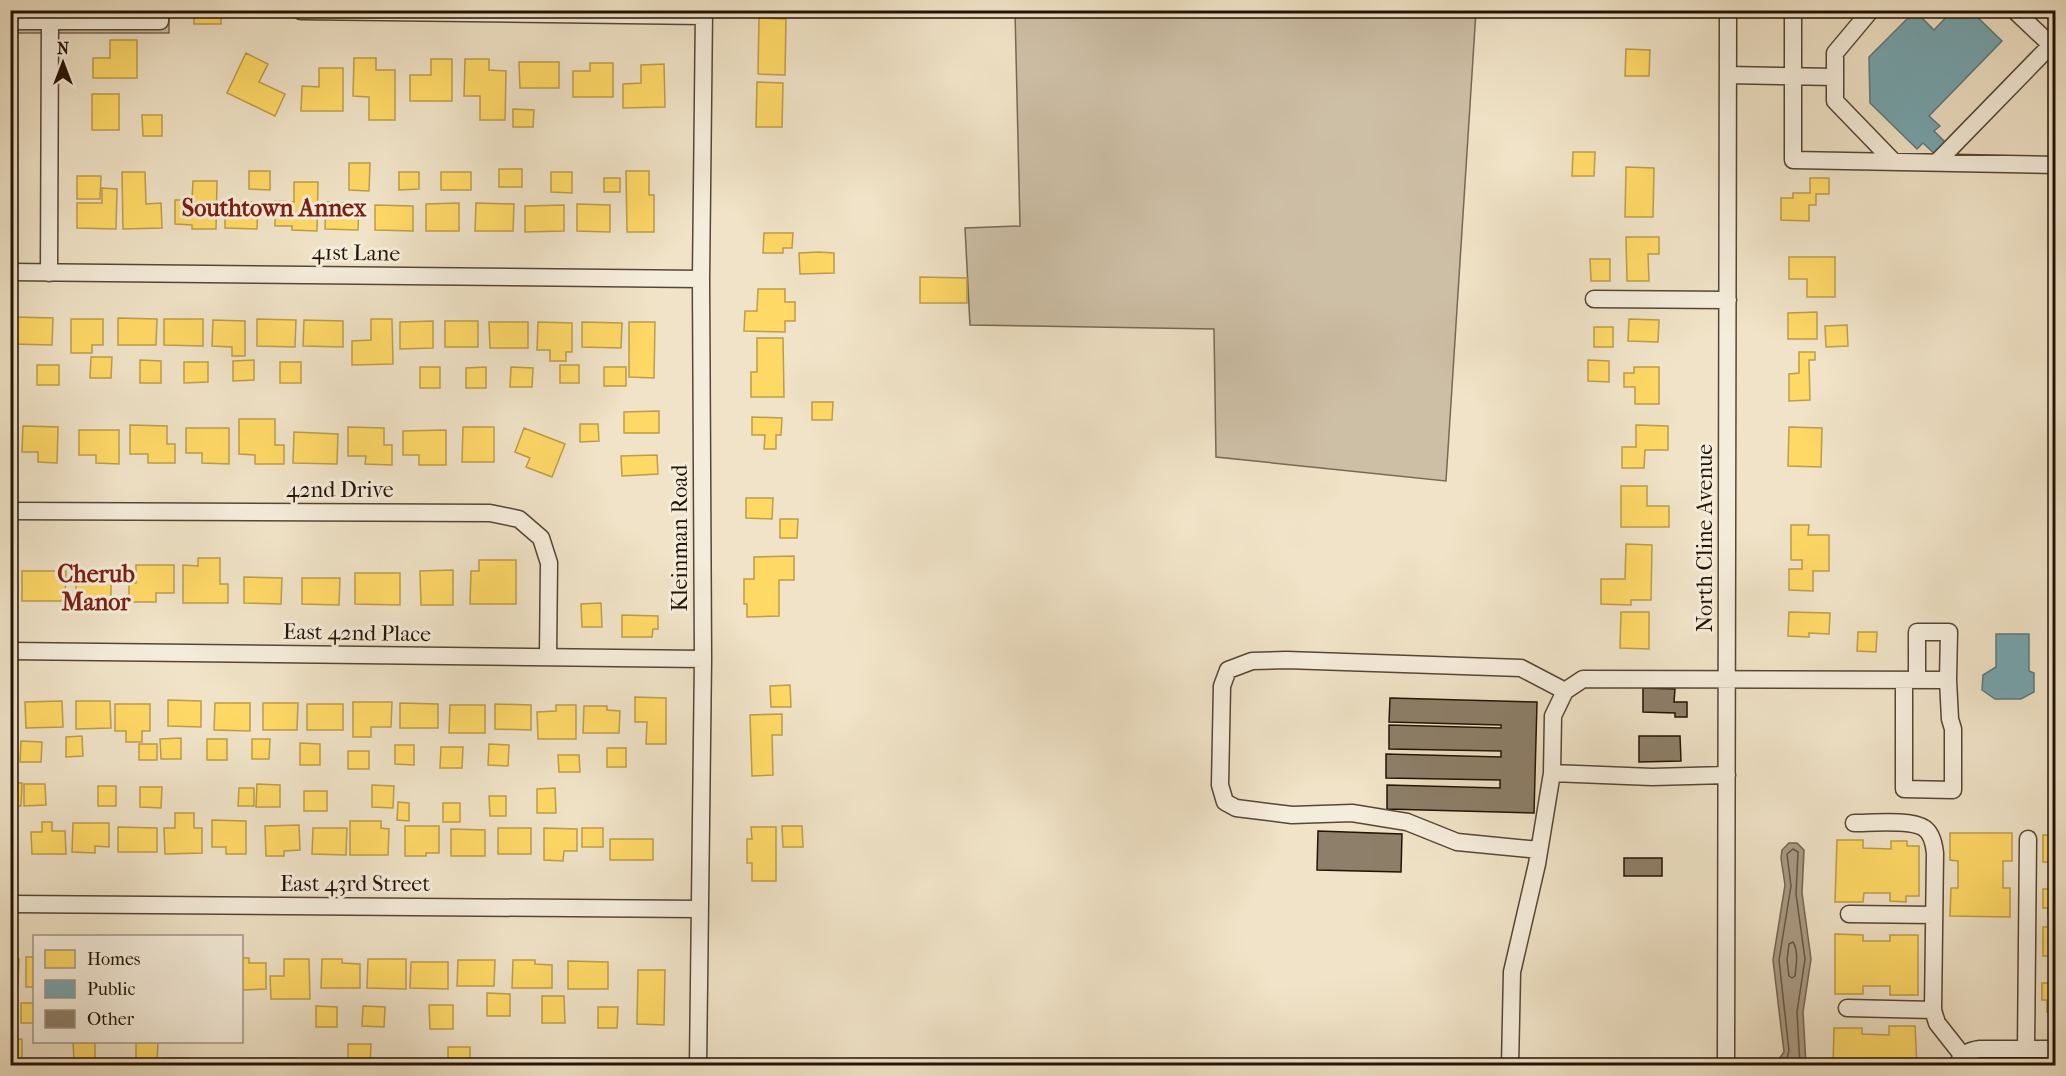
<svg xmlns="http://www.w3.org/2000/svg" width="2066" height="1076" font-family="'IM FELL French Canon',serif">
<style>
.green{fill:#cdbfa6;stroke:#786855;stroke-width:1.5}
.water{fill:#aa9c85;stroke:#746551;stroke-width:1.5}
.homes{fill:#ffd966;stroke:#bd9d49;stroke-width:1.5}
.public{fill:#76a5af;stroke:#5d797c;stroke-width:1.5}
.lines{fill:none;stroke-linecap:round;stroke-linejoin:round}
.shore{stroke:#665744;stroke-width:1.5}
.building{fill:#8d7f69;stroke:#221204;stroke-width:1.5}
.minor-casing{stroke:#564635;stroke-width:19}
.minor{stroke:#f5eddb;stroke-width:16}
.labels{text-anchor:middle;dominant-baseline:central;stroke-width:6;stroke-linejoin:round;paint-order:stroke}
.street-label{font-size:22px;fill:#221204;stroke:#f5eddb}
.neighbourhood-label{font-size:24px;font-weight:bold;fill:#7a1f14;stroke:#f5eddb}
</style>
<rect width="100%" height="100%" fill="#f0e3c7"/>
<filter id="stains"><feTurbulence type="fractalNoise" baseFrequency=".00333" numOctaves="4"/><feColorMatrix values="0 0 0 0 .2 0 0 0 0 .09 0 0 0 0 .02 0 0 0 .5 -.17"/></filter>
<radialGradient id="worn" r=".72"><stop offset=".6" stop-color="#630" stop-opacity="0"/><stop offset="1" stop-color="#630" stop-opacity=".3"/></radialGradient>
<path class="green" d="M11 11H169V33H11Z
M1015 11H1476L1446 481 1216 457 1214 329 970 325 965 228 1020 226Z"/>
<path class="water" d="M1789 843H1797L1804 850 1802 893 1811 959 1803 1012 1806 1065H1780L1779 1059 1784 1052 1773 960 1785 885 1781 858 1782 850Z"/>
<path class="homes" d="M194 10H221V24H194Z
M759 18 786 19 785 75 758 74Z
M110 40H137V78H93V58H110Z
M1626 49 1650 50 1649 76H1625Z
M246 53 268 64 259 82 285 94 275 116 227 93Z
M354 58H376V70H395V120H369V97L353 96Z
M431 59H452V101H410V75H431Z
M465 59H489V70L506 71 505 120H480V96H464Z
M519 62H559V88H520Z
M590 63H613V97H573V71H590Z
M664 64 665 107 623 108V84L641 83V65Z
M319 68H343V111H301L302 86 319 87Z
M757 82 783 83 782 127H756Z
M92 94H119V130H92Z
M513 109 534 110 533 127H513Z
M142 115H162V136H143Z
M1573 152H1595L1594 176H1572Z
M349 163H370L369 191 349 190Z
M1626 167 1654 168 1653 217H1625Z
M499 169H522V187H499Z
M249 171H270V190L249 189Z
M626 171H649V195H654V232H627Z
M122 172H145L146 204 161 203 162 228 123 229Z
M399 172H419V189L399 190Z
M441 172H471V190H441Z
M551 172H572V193L551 192Z
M77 176H101L100 199H77Z
M604 178H620V192H604Z
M1810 178H1829V194H1816V205H1809V221L1781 220V198H1793V193H1810Z
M193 181H217L216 229H192V225L175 224V200H192Z
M294 182H318L317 231 292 230V226H275V201L294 202Z
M102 188 117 189 116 229 77 228V203H102Z
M10 195 16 214 10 216Z
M225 202H258L257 229 225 228Z
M326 202 359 204 358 230 325 229Z
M459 203V231H426V204Z
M476 203 514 204 513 231H475Z
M577 204 610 205V232L577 231Z
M375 205 413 206V231L375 230Z
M564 205V231L525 232V206Z
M764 233H793L792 248H783V253H763Z
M1626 237H1659V254H1648L1649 281H1627Z
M819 252 834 253V273L800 274 799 253Z
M1789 257H1835V297H1807V279H1789Z
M1590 259H1610V281H1591Z
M920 277 967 278V303H920Z
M758 289H785V302H795V321H785V332L744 331 745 311H757Z
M1817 312V339H1788V313Z
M13 317 53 318 52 345 13 344Z
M118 318 157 319 156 345H118Z
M71 319H103V345H92V353H71Z
M164 319H203V346L164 345Z
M257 319 296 320 295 347 257 346Z
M371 319H392L393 364 352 365V341L371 340Z
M1629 319 1659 320 1658 342 1628 341Z
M213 320 245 321V356H232V347L212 346Z
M304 320 343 321V347L303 346Z
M433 321V348L400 349V322Z
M445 321H478V347H445Z
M489 322H528V348H490Z
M538 322 572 323V352H566V361H550V350H537Z
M582 322 622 323 621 348 582 347Z
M629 322H655L654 378 629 377Z
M1847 325 1848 346 1826 347 1825 326Z
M1594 327H1613V347H1594Z
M757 338H783L784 397H751V372H757Z
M1799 352H1815V360H1809L1810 400 1789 401V374L1799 373Z
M91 357H112L111 378H90Z
M140 360 161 361V383H140Z
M254 360V380L233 381V361Z
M1588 360 1609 361V382L1588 381Z
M184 362H208V382L184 383Z
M280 362H301V383H280Z
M37 365H59V385H37Z
M560 365H579V383H560Z
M420 367H440V388H420Z
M486 367V388H466V368Z
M511 367 533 368 532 387H510Z
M604 367H626V386H604Z
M1634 367H1659V404H1635V387H1624V373H1634Z
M812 402H833L832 420H812Z
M659 411V433H624V412Z
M752 417 782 418 781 435H776V449H764L765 435H752Z
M239 419H275V445H284V464H255V455L239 454Z
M580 424H598L599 441 580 442Z
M130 425 167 426V444H175V463H148V454H130Z
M1636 425 1668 426V450H1645L1644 468H1622V447H1636Z
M23 426 58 427 57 463 38 462V452H22Z
M348 427 384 428V445H392V465L365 464 366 456H348Z
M463 427H494V462H462Z
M1789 427 1822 428 1821 467 1788 466Z
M186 428H229V464L202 463V453H186Z
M524 428 565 444 552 477 526 467 530 458 515 452Z
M10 430H12V462H10Z
M79 430H119V464L96 463V455H79Z
M446 430V465H419V455H403V431Z
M294 432 338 434 337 464 293 463Z
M657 455 658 474 622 476 621 456Z
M1621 486H1647V506H1669V527H1621Z
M746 498H773L772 519 746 518Z
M780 519H798L797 538H780Z
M1791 525H1809L1808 535H1829V571H1813V591L1789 590V569H1802V560H1791Z
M1626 544 1652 545 1651 600H1631V605L1601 604V579H1625Z
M794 556V580H779V616L747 617V604H744V579H754V557Z
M198 558H220V584H228V603H183V565L198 566Z
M479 560H516V604H470L471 571H479Z
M136 565H174V593H156V602H129V583H136Z
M453 570V605H421L420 571Z
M22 571H66L65 601H22Z
M111 571V601L76 602V572Z
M355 573H400V605L355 604Z
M244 577 282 578 281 604 244 603Z
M302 578H340L339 605 302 604Z
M601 603 602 627H582L581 604Z
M1621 612H1649V649L1620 648Z
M1789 612 1830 613 1829 634 1809 633V637L1788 636Z
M622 615 658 616V629H653L652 637H622Z
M1858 632H1877L1876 652 1857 651Z
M790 685 791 707H771L770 686Z
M635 697 666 698V744H646L647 722H635Z
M168 700 201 701V727L168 726Z
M10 701H17L16 749 10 748Z
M62 701 63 727 26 728 25 702Z
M76 701H110L111 728 76 729Z
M353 702H392L391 727H371V737H353Z
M215 703H250V731L214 730Z
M263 703H298L297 730H263Z
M400 703 438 704V728H400Z
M115 704H150V731H142V742H126V731H115Z
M307 704H343V730H307Z
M495 704 531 705V730L495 729Z
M450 705H485V733H449Z
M556 705H576V739H538L537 712 556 711Z
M584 706H607V710L620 711 619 733H583Z
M782 714V735H772L773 775 752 776 750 715Z
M82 736 83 756 66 757V737Z
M181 738V759H161L160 739Z
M207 739H227V760H207Z
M252 739H270L269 759H252Z
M21 741 42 742 41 762H20Z
M300 743 320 744V765H300Z
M139 744H157V760H139Z
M489 744 509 745 508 766 488 765Z
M395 745H414V765L395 764Z
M441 747H463L462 768H440Z
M607 748H626V767H607Z
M348 751H369V769H348Z
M558 755H579L580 772H559Z
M10 783H22L21 806H10Z
M24 784H45L46 805 24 806Z
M257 784 280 785V807H256Z
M372 785 394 786 393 808 372 807Z
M98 786H116V806H98Z
M140 787H162L161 808 140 807Z
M239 788H254V806H238Z
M555 788 556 813H537V789Z
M304 791H327V811H304Z
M489 796H506V816H490Z
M398 802 409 803V821L397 820Z
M443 803H460V822H443Z
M175 813H194V828H202V853L165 854 164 828H175Z
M212 820 246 821V854H226V847H212Z
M350 821H381V828L389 829 388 855H350Z
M42 822H52V831H65L66 854H32L31 832H42Z
M73 823H109V847L95 846V853L72 852Z
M10 825H16V850L10 851Z
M299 825 300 850 284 851V856H266L265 826Z
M405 826H439V853H426V856H405Z
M782 826H802L803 847H783Z
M118 827 157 828V852H118Z
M751 827H776V881H752V863H747V839H752Z
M313 828H347L346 855 312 854Z
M498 828H531V854H498Z
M544 828 577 829V851H564L563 861 544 860Z
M582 828H603V847H582Z
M451 829 485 830V856H451Z
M1950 833H2012V861H2003V888H2010V917L1950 916 1951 888H1958V861L1950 860Z
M2043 835H2056V917H2048V908H2043V889H2051V862H2043Z
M610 839H653V860H610Z
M1837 840H1863V848L1891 849V841H1907V846H1919V896H1906V902L1890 901V893H1864L1863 902H1835Z
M2043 927H2056V1012H2047V1000H2042V983H2050V956H2043Z
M1835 934 1863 935V941H1890V935H1918V995H1890V986H1863V994H1835Z
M26 957H34V987H26Z
M10 958 19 959 18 985H10Z
M242 958H249V963H266V989L242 990Z
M284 959H309L310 999H271L270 976H284Z
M322 959H342V963L360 964V988H321Z
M368 959H406V989L367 988Z
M458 960H495L494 986H457Z
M513 960H535V964L552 965V988H512Z
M568 961 608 962V989H568Z
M411 962H448V989L410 988Z
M638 970H665L664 1025 637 1024Z
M487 993 510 994V1016H487Z
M542 996H564L565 1023H542Z
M21 1003H34V1023H21Z
M429 1005H453V1029H430Z
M316 1006 337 1007V1027H316Z
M363 1006 385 1007 384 1027 362 1026Z
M598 1007H618L617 1028H598Z
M1889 1026H1915L1917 1066H1833L1834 1028H1862V1034L1889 1035Z
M22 1039V1060H10V1040Z
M73 1042H95V1061H74Z
M136 1042H158L157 1062 136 1061Z
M348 1044H371L370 1066H348Z
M448 1047H470V1066H448Z
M163 1058H189V1066H163Z
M268 1058H296V1066H268Z
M483 1060 506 1066H482Z
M213 1062 258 1063V1066H213Z"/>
<path class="public" d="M1953 10H1970L2002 41 1929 116 1940 126 1934 131 1949 146 1938 157 1923 143 1917 149 1870 103 1869 57 1915 11 1934 30Z
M1996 634H2029V671L2034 673V692L2021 699H1995L1982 690 1983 675 1996 667Z"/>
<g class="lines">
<path class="shore" d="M1793 942C1799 952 1796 965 1795 976L1792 978 1789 976 1787 960 1789 944Z
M1785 1066 1789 1051 1779 960 1791 886 1787 854 1793 849 1798 852 1796 894 1805 959 1797 1012 1800 1066"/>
</g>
<path class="building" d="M1643 688 1675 689 1674 702H1687V717H1675V713L1643 712Z
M1390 698 1537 702 1534 813 1387 809V785L1500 788V780L1386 778V754L1501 757V751L1389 749V725L1501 728V725L1389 722Z
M1639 736H1680L1681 761 1639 762Z
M1318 831 1402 834 1401 872 1317 870Z
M1624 858H1662V876H1624Z"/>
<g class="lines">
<defs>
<path id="minor" d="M1793 10V160L2056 165
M1871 10 1835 53V101L1894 162
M301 11 704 16
M10 21H160V10
M1728 75 1835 77
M1937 162 2051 45 2014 10
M10 272 701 279
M49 273 50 21
M1594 299 1728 300
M10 511 490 513 519 519 541 538 549 563 548 657
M10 651 703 659
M1904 680V789L1953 790V729L1950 719 1948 680 1949 632H1917V680
M1727 775 1652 777 1552 773 1553 716 1565 691 1583 679 1948 680
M1854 823C1871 823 1911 819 1924 828 1932 833 1934 844 1935 853L1933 1010 1937 1023 1963 1056
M1539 850 1457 842 1407 822 1352 813 1292 815 1236 808 1225 802 1220 785 1222 686 1228 670 1252 661 1286 660 1521 668 1565 691
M10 904 699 909
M1849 914 1934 915
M1847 1008 1933 1010
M2026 1049 2028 839
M1958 1064C1962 1053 1971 1050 1980 1049H2056
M698 1066 703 659 701 279 704 10
M1510 1066 1512 972 1537 864 1552 773
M1726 1066 1728 10"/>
</defs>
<use href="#minor" class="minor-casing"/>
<use href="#minor" class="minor"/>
</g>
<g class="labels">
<g class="street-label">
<text transform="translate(356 253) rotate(1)">41st Lane</text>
<text x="340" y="490">42nd Drive</text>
<text transform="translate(680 538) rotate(-90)">Kleinman Road</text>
<text transform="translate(1705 538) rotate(-90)">North Cline Avenue</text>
<text transform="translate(357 633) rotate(1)">East 42nd Place</text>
<text x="355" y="884">East 43rd Street</text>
</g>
<g class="neighbourhood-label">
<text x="274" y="208">Southtown Annex</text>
<text x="96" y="574">Cherub<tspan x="96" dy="28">Manor</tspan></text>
</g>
</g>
<rect width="2066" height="1076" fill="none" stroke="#f0e3c7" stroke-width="36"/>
<rect x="12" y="12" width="2042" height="1052" fill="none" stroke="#221204" stroke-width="3"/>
<rect x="18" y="18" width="2030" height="1040" fill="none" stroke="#221204" stroke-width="1.5"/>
<rect x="33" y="935" width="210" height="108" fill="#f5eddb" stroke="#a19585" stroke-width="1.5"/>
<rect x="45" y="950" width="30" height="18" fill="#ffd966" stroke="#a19585" stroke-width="1.5"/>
<text x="87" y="965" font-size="18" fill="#221204">Homes</text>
<rect x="45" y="980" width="30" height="18" fill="#76a5af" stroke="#a19585" stroke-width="1.5"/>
<text x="87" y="995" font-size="18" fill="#221204">Public</text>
<rect x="45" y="1010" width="30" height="18" fill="#8d7f69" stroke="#a19585" stroke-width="1.5"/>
<text x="87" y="1025" font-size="18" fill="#221204">Other</text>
<g transform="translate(63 63)" stroke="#f5eddb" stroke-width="4.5" paint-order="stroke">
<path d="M0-4.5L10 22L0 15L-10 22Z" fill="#221204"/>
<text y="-9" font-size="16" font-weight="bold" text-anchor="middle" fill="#221204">N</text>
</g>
<rect width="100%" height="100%" filter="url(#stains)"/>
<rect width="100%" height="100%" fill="url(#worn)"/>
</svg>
